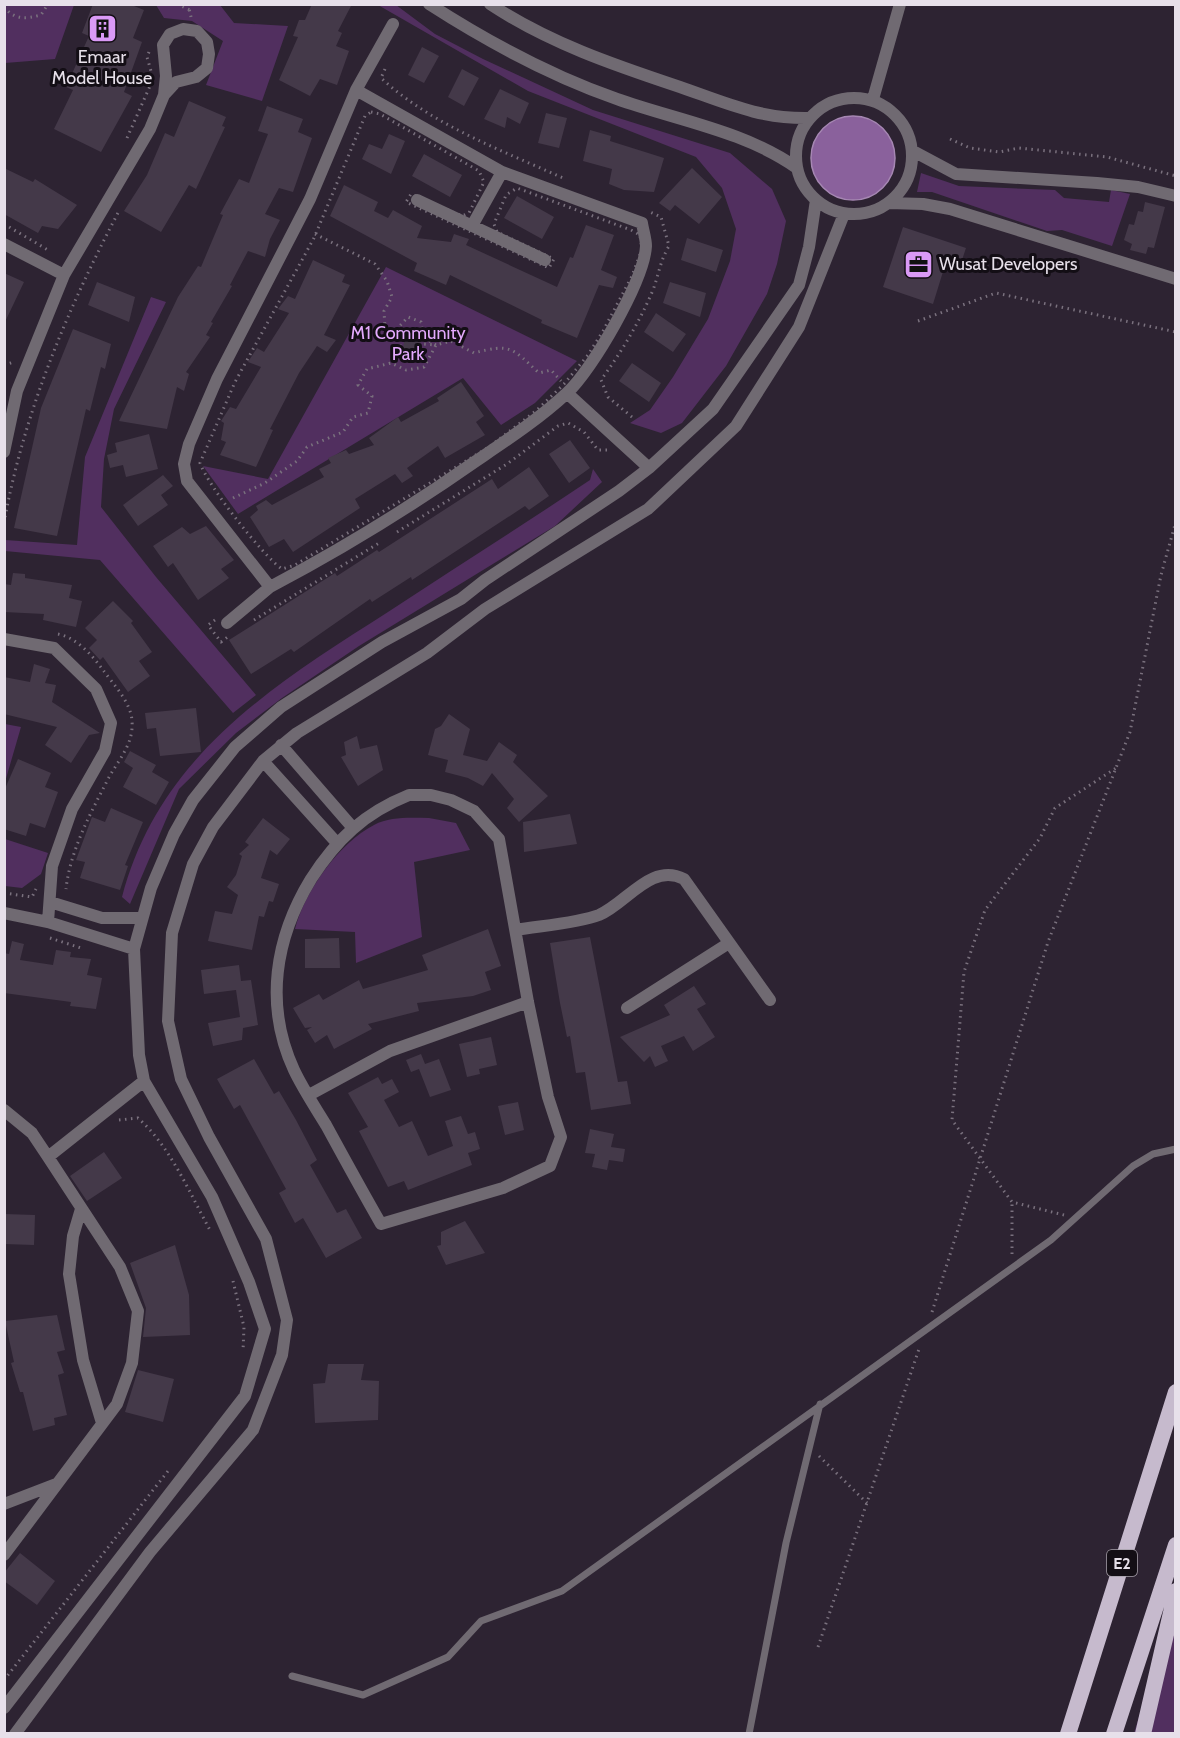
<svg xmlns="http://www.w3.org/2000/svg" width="1180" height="1738" font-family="Cabin,sans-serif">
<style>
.green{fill:#512f5f}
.water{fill:#8a619c;stroke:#a687b3;stroke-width:1.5}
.building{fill:#443949}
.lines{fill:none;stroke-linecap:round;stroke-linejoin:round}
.path{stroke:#7a717e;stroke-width:3;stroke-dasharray:1.5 4.5;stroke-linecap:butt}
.service{stroke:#706a72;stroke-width:7}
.minor{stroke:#706a72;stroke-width:12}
.trunk{stroke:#c6bacd;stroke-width:16}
.labels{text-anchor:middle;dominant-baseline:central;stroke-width:6;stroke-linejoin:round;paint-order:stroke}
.shield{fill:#130e15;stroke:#a7a1aa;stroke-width:1.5}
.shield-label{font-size:16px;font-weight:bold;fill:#e7e0ea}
.poi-label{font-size:18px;fill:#e7e0ea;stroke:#130e15}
.park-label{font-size:18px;fill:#e4aafe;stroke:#130e15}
</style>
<rect width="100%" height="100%" fill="#2d2332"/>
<path class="green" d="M5 4 74 5 55 59 5 63Z
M156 5H220L234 23 288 26 262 101 206 85 223 41 192 21 164 18Z
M378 5H396L435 34 483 59 593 110 730 153 772 189 786 221 777 264 767 294 726 366 682 423 661 433 630 423 650 410 673 377 708 319 730 261 736 229 722 188 696 157 528 91Z
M921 173 959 186 1055 190 1064 198 1109 202 1111 190 1130 194 1112 246 1062 230 1047 231 932 192H917Z
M386 267 577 361 535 403 501 425 463 378 238 514 203 466 268 479Z
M151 297 166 302 114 409 104 459 101 507 156 577 256 695 233 713 100 560 5 551V540L77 545 85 457Z
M593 469 602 482 555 526 359 646 282 698 236 733 179 789 130 904 122 897C159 756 272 686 388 612 455 568 523 525 590 480Z
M5 724 21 727 5 782 4 724Z
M429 818 456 823 470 850 414 862 422 937 356 963 355 932 295 929C305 891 339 843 374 825 391 816 411 818 429 818Z
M5 839 48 853 41 874 22 888 5 886Z
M1175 1600V1733H1134Z"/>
<path class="water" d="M811 158a42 42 0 1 1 84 0a42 42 0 1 1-84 0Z"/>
<path class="building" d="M93 4H129L144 10 133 38 142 42 124 92 132 96 101 152 54 129 73 90 66 87 89 36 82 33Z
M312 4H352L338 31 342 33 336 46 349 51 337 85 320 79 310 96 279 80 298 37 293 36 299 20H305Z
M422 47 439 56 424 83 408 75Z
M462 69 479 78 464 106 448 97Z
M500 89 529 103 520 124 507 117 505 128 484 119Z
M189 101 226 117 222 126 225 127 196 189 189 185 161 232 124 211 147 175 165 133 174 137Z
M267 106 303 119 298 132 312 138 293 192 279 188 265 214 280 220 270 239 265 257 248 251 230 285 232 286 211 322 213 323 206 335 210 337 186 372 189 374 184 391 177 387 167 429 119 421 178 297 198 266 201 267 223 215 220 214 239 179 249 183 268 134 258 131Z
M546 113 567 118 559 148 538 143Z
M590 130 611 136 610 141 664 158 654 192 624 190 609 184 612 169 583 161Z
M389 134 405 141 391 174 362 159 369 144 382 149Z
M424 154 462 175 450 197 412 176Z
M4 168 33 182 35 179 77 205 58 229 42 226 38 233 4 214Z
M692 168 722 197 699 224 675 205 670 211 659 203Z
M344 185 378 202 374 211 388 218 393 210 422 226 417 238 451 242 454 234 469 239 466 245 557 287 570 257 573 258 586 225 614 235 601 270 617 277 613 288 599 285 577 338 541 323 542 320 450 275 446 285 414 271 417 263 330 216Z
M517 196 554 217 542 239 504 218Z
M1145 202 1165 207 1154 248 1148 247 1146 254 1130 250 1132 244 1124 240 1129 224 1134 225 1138 211 1143 212Z
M903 227 966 248 960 266 946 262 933 304 883 287Z
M687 238 723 250 716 272 681 260Z
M313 260 345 275 342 282 350 285 324 335 336 340 327 352 317 346 299 373 270 429 273 430 256 467 220 455 226 442 221 440 224 423 221 421 230 407 236 409 261 367 248 362 257 348 264 352 289 313 278 309 288 296 295 299Z
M4 273 24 282 4 324Z
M97 282 135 297 129 322 88 305Z
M670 282 706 293 700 317 663 303Z
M656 313 686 334 673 352 644 332Z
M73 329 111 344 105 369 101 367 90 411 86 409 57 536 14 528 41 408Z
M407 330 422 334 418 354 402 351Z
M632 363 661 383 649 402 619 381Z
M461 382 484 416 476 422 485 435 445 458 438 446 407 468 413 476 402 483 395 474 355 499 360 508 293 552 284 539 269 547 250 517 258 510 256 506 266 500 272 505 324 477 319 469 331 463 328 458 346 450 349 454 374 445 369 438 398 417 401 422 439 401 437 398Z
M149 434 158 469 126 477 123 465 110 468 107 455 117 452 115 443Z
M570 440 590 468 569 483 549 454Z
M529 467 549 496 529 510 525 506 412 580 411 577 372 602 370 599 294 652 291 649 251 674 229 640 335 573 337 576 377 550 379 552 492 479 498 489Z
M163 475 173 486 161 495 168 505 138 526 123 505Z
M206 526 234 560 221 569 229 578 198 600 173 563 168 567 153 546 182 527 190 534Z
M13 573 25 574V578L72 585 69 598 82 601 76 627 43 620 44 614 4 612V584L11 585Z
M113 601 133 621 131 623 152 652 139 661 150 676 128 692 103 657 100 660 89 648 97 640 85 628Z
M34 664 50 669 45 683 56 685 52 702 100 733 89 735 71 763 45 745 57 727 4 714V677L30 682Z
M196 708 201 752 160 756 156 728 147 729 145 713Z
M449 714 470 729 463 755 487 761 499 742 517 755 513 762 548 796 519 822 507 808 514 799 492 773 483 786 468 778 445 772 448 760 428 755 435 729 441 726Z
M357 736 360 749 377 745 383 770 358 786 341 757 346 755 344 742Z
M130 751 156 765 152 772 169 782 156 805 123 787 133 768 124 762Z
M18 759 51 773 45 787 58 792 45 828 30 823 26 836 4 829V791Z
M111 808 143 822 125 865 128 866 120 890 80 878 85 862 76 860 92 817 105 822Z
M570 814 577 844 524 852 523 822Z
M263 818 290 839 277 855 270 850 261 878 279 884 273 902 269 901 264 917 259 916 252 950 208 941 215 911 232 914 238 895 227 887 236 875 242 856 239 854 249 845 245 842Z
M488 929 501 966 485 972 491 990 473 996 417 1003 419 1011 368 1024 372 1029 334 1049 327 1035 315 1043 307 1030 312 1027 305 1028 293 1008 319 994 323 1000 359 980 363 989 428 970 422 955Z
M590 937 618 1082 627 1081 631 1104 591 1110 585 1072 576 1073 570 1036 567 1037 560 1003 550 943Z
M339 938 340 968H305V939Z
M12 941 24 944 20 960 53 965 56 950 71 952 70 957 91 959 87 975 102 978 96 1009 70 1006 71 1002 4 993V953L9 954Z
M239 965 241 981 251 980 258 1025 243 1028 242 1040 213 1046 208 1023 240 1017 236 990 204 994 201 970Z
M694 986 706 1004 697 1009 715 1037 693 1051 684 1036 661 1046 668 1061 655 1067 650 1056 644 1062 620 1037 670 1015 664 1005Z
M491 1037 497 1065 479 1069 480 1074 467 1077 459 1044Z
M421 1054 425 1064 439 1059 451 1090 430 1097 419 1069 411 1072 406 1060Z
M254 1059 274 1094 279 1091 296 1120 317 1160 310 1165 337 1213 346 1209 362 1238 326 1258 303 1218 295 1223 279 1193 286 1189 240 1105 234 1109 217 1079Z
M378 1077 382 1084 392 1079 399 1092 384 1100 399 1127 412 1121 428 1156 453 1146 445 1121 461 1116 468 1134 475 1132 480 1149 468 1153 472 1165 408 1190 404 1181 388 1187 359 1131 368 1127 348 1093Z
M518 1102 524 1130 505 1135 498 1106Z
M590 1129 614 1134 611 1147 625 1149 623 1162 609 1160 607 1170 592 1167 595 1154 585 1153Z
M104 1152 122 1178 87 1201 70 1176Z
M4 1214 35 1215 34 1245 4 1244Z
M465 1221 485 1253 446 1265 437 1246 441 1245V1232Z
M175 1245 189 1295 190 1335 143 1337 146 1308 130 1263Z
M57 1315 65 1350 57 1352 64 1373 58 1375 67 1415 54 1418 55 1425 33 1431 23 1392H20L11 1363 14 1362 5 1321Z
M328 1364H364L361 1380 379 1381 378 1420 315 1423 313 1384 325 1383Z
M138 1370 174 1379 163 1422 125 1412Z
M20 1553 55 1581 37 1605 4 1581V1573Z"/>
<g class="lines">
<path class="path" d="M177 4 190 10
M188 4 191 17
M4 7C15 20 25 19 41 15L48 4
M149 52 147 57 151 71
M385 69 381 78C432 125 501 150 563 178
M371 112 380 114 479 171 484 182 469 213 462 216 411 194 406 202 549 268 554 259 497 232 494 224 506 195 517 188 631 230 640 235 642 249 632 276 603 331 588 355 564 384 537 410 489 447 295 565 282 569C263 556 208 486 200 463L235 382 314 238 365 116Z
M127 138 150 86
M950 139 970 148 999 152 1019 148 1107 157 1176 176
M4 224 48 250
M315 234 375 264 387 281 392 297 384 311 385 328 395 331 408 317 421 322 423 337 436 345 424 344 420 354 402 351 395 331
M918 321 996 293 1176 332
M4 365 14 362
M632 417 608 397 601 380C622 351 639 323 653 290 659 274 660 261 669 246L661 217 650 212
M233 498 265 483 297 461 307 447 343 432 353 417 368 413 372 396 358 385 367 369 391 363 406 370 424 367 436 345 451 341 474 353C511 343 512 348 539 373L551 370 561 381
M4 523C24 412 67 310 119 211
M397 532 507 464 558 426 568 423 584 432 598 450H609
M215 620 208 625 221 642 229 636
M254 620 379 543
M58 634C77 638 91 654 103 670 113 684 131 702 132 721 134 746 116 762 106 783 89 816 70 852 66 889
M4 893 32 897 36 889
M50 938 84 949
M119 1120 138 1118C171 1147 190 1194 211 1232
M1064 1215 1012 1202 952 1120 964 972 985 910 1040 838 1055 808 1116 768
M1012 1254V1202
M233 1281 244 1327 243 1351
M932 1312 1048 942 1130 732 1161 575 1176 521
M819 1456 867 1503
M818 1647 919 1349
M4 1680 168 1471"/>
<path class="service" d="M292 1676 363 1695 448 1657 481 1621 562 1591 1051 1240 1133 1166 1153 1154 1176 1149
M749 1734 786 1543 820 1404"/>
<path class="minor" d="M429 4C488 42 551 76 617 99 676 120 745 131 797 168
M490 4C549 43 614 65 680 87 726 103 760 119 809 118
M356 90 393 24
M796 156a58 58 0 1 1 116 0a58 58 0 1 1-116 0Z
M873 99 900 4
M913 151 956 174 1097 183 1138 187 1176 196
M417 200 545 260
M889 203 923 204 950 209 1176 279
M473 224 502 172 356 90 310 199 217 379 189 444 184 464 187 481 270 587C342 549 409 508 476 461 507 440 539 419 567 393 592 370 644 281 646 246 646 239 643 230 642 223L502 172
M4 244 64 275
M567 393 649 468
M4 452 17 391 64 275 150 129 164 95 176 82 196 77 207 68 209 54 207 42 197 31 183 29 170 34 163 45 166 76 164 95
M227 623 270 587
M4 639 54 648 96 689 111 723 105 751 72 809 52 866 48 922 4 913
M281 745 353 828
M263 761 336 842
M409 795H431L451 800 474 811 499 839 528 1002 548 1097 561 1137 550 1166 503 1188 381 1224C362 1191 344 1158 326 1125 315 1107 303 1089 294 1070 264 1005 275 938 311 879 336 840 364 813 409 795Z
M50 902 102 918H141
M48 922 134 949
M516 930C539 926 578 923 599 915 627 903 651 862 684 879L770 1000
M627 1008 729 943
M309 1095 390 1051 528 1002
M4 1110 32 1133 48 1157 120 1267 138 1311 132 1363 117 1404 4 1555
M48 1157 144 1081
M81 1209 73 1236 69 1274 83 1360 102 1423
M4 1504 56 1484
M4 1708 245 1396 265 1329 249 1282 212 1197 144 1081 139 1055 134 949 151 888 174 834 193 800 235 747 281 707 382 642 461 599 485 580 619 491 649 468 713 409 799 285 809 247 816 200
M15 1734 150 1552 253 1430 282 1355 287 1320 266 1239 209 1137 181 1079 168 1021 172 933 193 864 213 827 263 761 297 733 427 653 485 609 648 509 736 426 799 327 844 214"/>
<path class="trunk" d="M1068 1734 1176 1392
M1114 1734 1176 1545
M1143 1734 1176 1591"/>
</g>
<defs>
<symbol id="building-square" viewBox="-11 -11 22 22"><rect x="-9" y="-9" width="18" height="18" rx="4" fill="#da9af6" stroke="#130e15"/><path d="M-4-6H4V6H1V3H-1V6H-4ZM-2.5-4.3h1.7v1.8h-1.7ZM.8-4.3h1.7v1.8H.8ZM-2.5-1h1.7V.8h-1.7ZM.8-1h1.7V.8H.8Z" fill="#111"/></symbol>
<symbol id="office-square" viewBox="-11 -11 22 22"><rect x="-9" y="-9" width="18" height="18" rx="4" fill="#da9af6" stroke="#130e15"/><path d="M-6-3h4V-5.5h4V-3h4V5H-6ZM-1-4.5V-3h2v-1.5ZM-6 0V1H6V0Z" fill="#111"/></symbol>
</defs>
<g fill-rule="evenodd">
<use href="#building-square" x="86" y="12" width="33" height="33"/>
<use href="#office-square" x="902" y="248" width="33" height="33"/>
</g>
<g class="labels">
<rect class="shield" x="1107" y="1550" width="30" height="26" rx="4.5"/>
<g class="shield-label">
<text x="1122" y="1563">E2</text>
</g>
<g class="poi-label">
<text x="102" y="57">Emaar<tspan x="102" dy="21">Model House</tspan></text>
<text x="939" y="264" text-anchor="start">Wusat Developers</text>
</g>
<g class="park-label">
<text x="408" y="333">M1 Community<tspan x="408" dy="21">Park</tspan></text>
</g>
</g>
<rect width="1180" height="1738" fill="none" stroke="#e7e0ea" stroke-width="12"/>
</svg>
